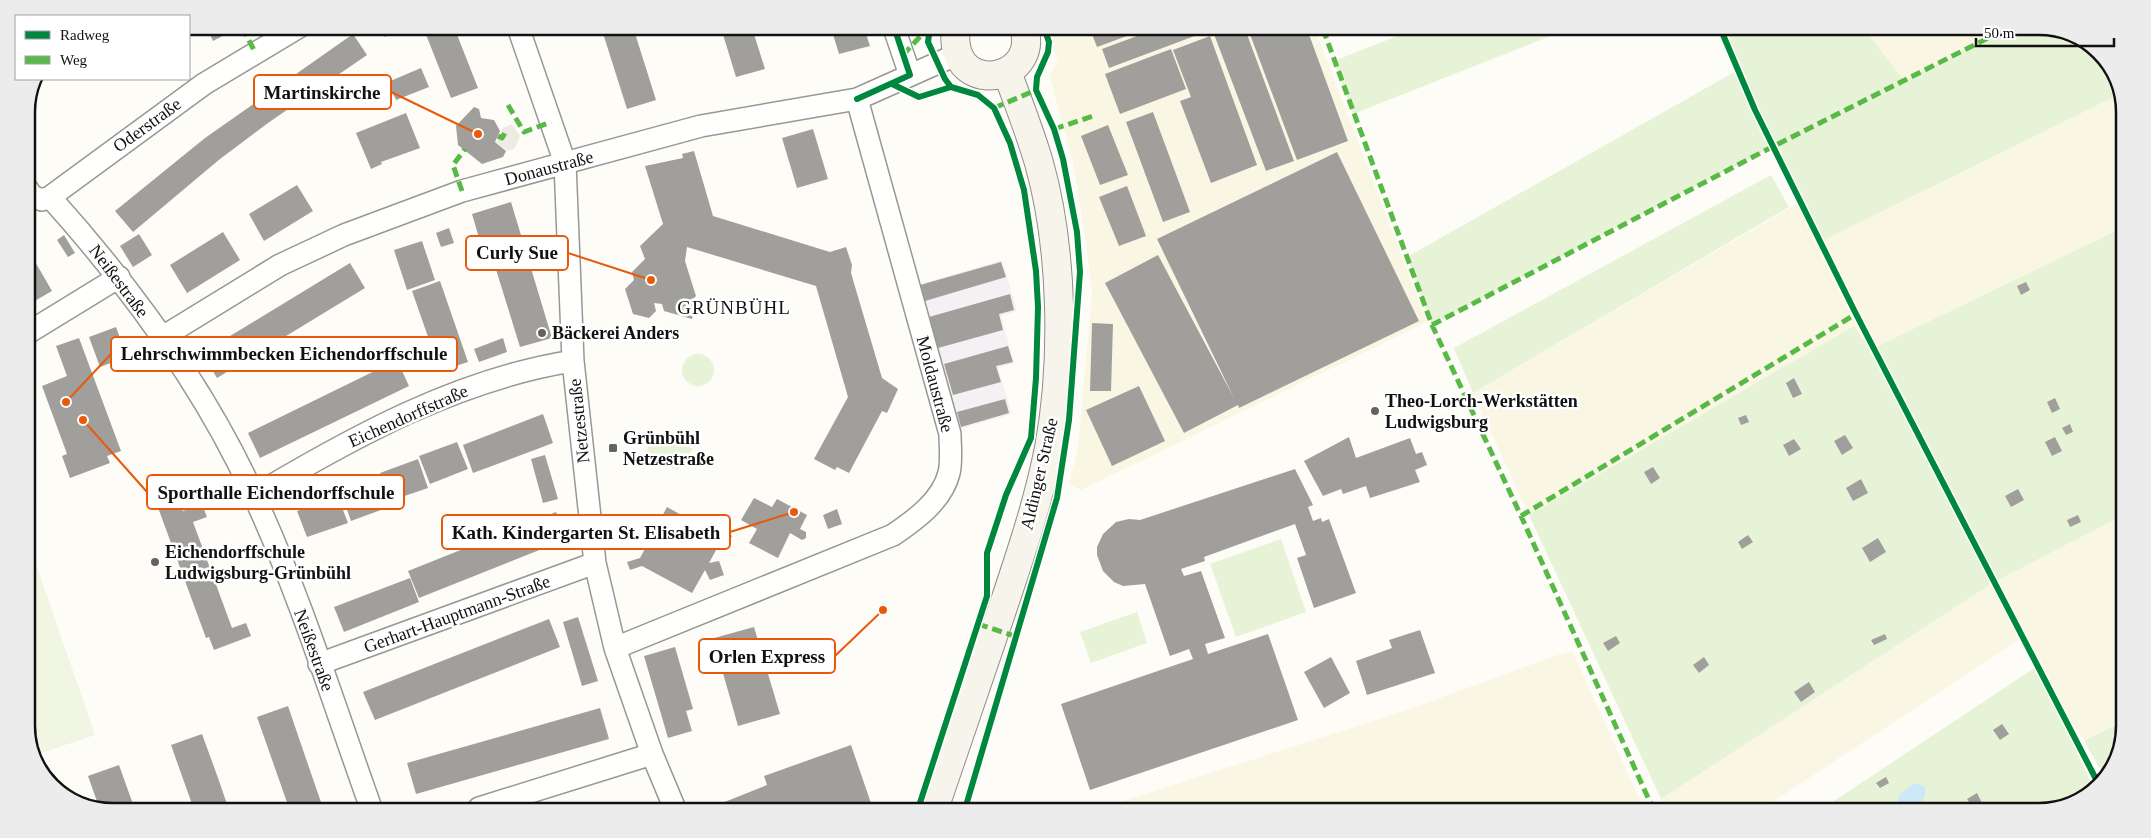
<svg xmlns="http://www.w3.org/2000/svg" width="2151" height="838" font-family="'Times New Roman',serif">
<style>
.industrial{fill:#f5f0f3}
.farmland{fill:#f9f7e4}
.green{fill:#e7f3d7}
.pitch{fill:#f0f6e1}
.plaza{fill:#edebe2}
.water{fill:#cde8f7}
.building{fill:#a19f9c}
.lines{fill:none;stroke-linecap:round;stroke-linejoin:round}
.street-casing{stroke:#979795;stroke-width:24}
.secondary-casing{stroke:#8e8d8b;stroke-width:30}
.street{stroke:#fffffe;stroke-width:21}
.secondary{stroke:#f6f4eb;stroke-width:28}
.quiet{stroke:#58b947;stroke-width:5;stroke-dasharray:10 5;stroke-linecap:butt}
.cycleway-casing{stroke:#fff;stroke-width:9}
.cycleway{stroke:#00873e;stroke-width:6}
.poi-dot{fill:#646362;stroke:#fff;stroke-width:2}
.labels{text-anchor:middle;dominant-baseline:central;stroke-width:5;stroke-linejoin:round;paint-order:stroke}
.street-label{font-size:18px;fill:#111;stroke:#fff}
.poi-label{font-size:18px;font-weight:bold;fill:#111;stroke:#fff;text-anchor:start}
.neighbourhood-label{font-size:19px;letter-spacing:1px;fill:#111;stroke:#fff}
.rim{fill:none;stroke:#111;stroke-width:2.5}
.leader{fill:none;stroke:#e8590c;stroke-width:2}
.callout-dot{fill:#e8590c;stroke:#fff;stroke-width:2}
.callout{fill:#fff;stroke:#e8590c;stroke-width:2}
.callout-label{font-size:19px;text-anchor:middle;font-weight:bold;fill:#111}
</style>
<rect width="100%" height="100%" fill="#fdfcf7"/>
<path class="industrial" d="M1002 260 1017 311 1001 316 1014 363 998 368 1012 414 960 429 918 285Z"/>
<path class="farmland" d="M1046 28 1315 29 1427 322 1081 490 1069 484 1078 448 1092 295 1086 241 1073 162 1049 75 1058 62Z
M1865 30 2002 31 1904 80Z
M2120 94 2125 106 2124 227 1870 350 1854 326 1529 515 1473 393 1800 202 1820 242Z
M2122 516 2120 723 2084 741 2036 667 2023 637 1759 811H1667L1661 799 1994 582Z
M1566 652 1573 653 1645 811 1095 810 1407 710Z"/>
<path class="green" d="M1415 29 1566 30 1353 114 1334 61Z
M1721 30H1865L1904 80 2002 31H2067L2107 59 2120 94 1820 242 1772 147 1432 325 1407 257 1738 70Z
M1771 175 1789 207 1473 393 1454 348Z
M2124 227 2122 516 1994 582 1661 799 1529 515 1854 326 1870 350Z
M682 370a16 16 0 1 1 32 0a16 16 0 1 1-32 0Z
M647 429 693 449 678 470 648 459Z
M1281 539 1306 612 1236 637 1210 564Z
M1137 612 1147 643 1091 663 1080 632Z
M2036 667 2094 788 2087 797 2039 812 1819 811Z
M2120 723C2120 745 2122 761 2101 771L2084 741Z"/>
<path class="pitch" d="M26 535 95 735 35 755 26 732Z"/>
<path class="plaza" d="M512 124 520 136 515 148 508 151 496 142 503 128Z"/>
<path class="water" d="M1915 783 1924 786C1929 801 1916 811 1903 811 1891 798 1903 790 1915 783Z"/>
<path class="building" d="M206 26 234 27 236 29 213 41Z
M380 27H406L385 37Z
M423 27H454L478 88 451 98Z
M601 27H633L656 100 627 109Z
M721 28H752L765 69 736 77Z
M831 28H864L870 46 839 54Z
M1090 29H1146L1097 47Z
M1156 29H1207L1208 31 1109 68 1102 49Z
M1212 29H1245L1294 161 1266 171Z
M1248 29H1307L1348 141 1297 160Z
M353 34 367 55 268 123 220 159 133 232 115 211 205 138Z
M1210 36 1257 165 1211 183 1180 101 1191 97 1173 50Z
M1171 49 1186 89 1120 114 1105 74Z
M421 68 429 87 396 100 388 82Z
M474 107 479 109 481 118 494 120 500 131 495 142 506 151 503 157 482 164 458 145 456 126Z
M1153 112 1190 212 1163 222 1126 122Z
M406 113 420 148 381 162 382 164 371 169 356 133Z
M1108 125 1128 175 1100 185 1081 136Z
M813 129 828 179 797 188 782 138Z
M694 151 713 216 830 252 846 247 852 265 851 273 882 378 898 389 887 413 882 411 849 473 837 467 835 470 814 459 848 397 816 286 687 247 685 261 696 296 693 299 695 309 692 319 664 311 662 304 654 303 656 311 649 318 633 314 625 289 634 280 632 272 645 259 640 246 663 224 645 166 683 158 682 154Z
M1337 152 1419 321 1239 408 1238 405 1184 433 1105 283 1158 255 1234 398 1157 239Z
M297 185 313 211 264 241 249 214Z
M1127 186 1146 236 1119 246 1099 197Z
M511 202 552 338 520 347 494 263 487 265 472 214Z
M449 228 454 243 441 247 436 233Z
M223 232 240 260 187 293 170 265Z
M139 234 152 255 133 267 120 246Z
M64 235 75 253 68 257 57 240Z
M422 241 435 280 407 290 394 250Z
M26 246 52 291 26 306Z
M1001 262 1006 277 925 301 920 285Z
M350 263 365 288 217 378 202 353Z
M440 281 468 362 440 371 412 291Z
M2026 282 2030 290 2021 295 2017 286Z
M1010 294 1014 310 999 314 1003 330 938 348 929 317Z
M1092 323 1113 324 1111 391H1090Z
M116 327 127 357 100 367 89 337Z
M79 338 121 451 107 456 110 463 70 478 62 456 67 454 42 386 67 376 56 346Z
M503 338 507 352 479 362 474 349Z
M1008 346 1013 362 996 366 1001 382 953 395 944 364Z
M397 360 409 386 260 458 248 433Z
M1794 378 1802 394 1793 398 1786 383Z
M1139 386 1165 441 1112 466 1086 410Z
M2055 398 2060 409 2052 413 2047 402Z
M1005 399 1009 413 961 427 957 412Z
M543 414 553 443 473 473 463 445Z
M1746 415 1749 422 1741 425 1738 418Z
M2070 424 2073 432 2066 435 2062 428Z
M1845 435 1853 448 1842 455 1834 441Z
M1349 437 1356 458 1410 438 1416 454 1422 452 1427 465 1415 470 1420 482 1370 498 1366 486 1343 494 1341 489 1323 496 1304 461Z
M2055 437 2062 451 2052 456 2045 442Z
M1794 439 1801 449 1789 456 1783 445Z
M457 442 468 469 430 484 419 456Z
M545 455 558 499 543 503 531 459Z
M418 459 428 488 390 501 380 473Z
M1653 467 1660 478 1651 484 1644 472Z
M1295 469 1313 505 1308 507 1313 521 1321 518 1322 522 1329 519 1356 593 1314 608 1297 558 1306 555 1295 524 1204 557 1205 561 1181 569 1184 576 1201 571 1225 638 1205 644 1208 654 1268 634 1298 720 1090 790 1061 704 1193 659 1189 649 1170 656 1145 584 1123 586 1114 582 1103 571 1097 555V547L1103 534 1116 522 1129 519 1140 520Z
M379 479 389 507 351 521 341 493Z
M1861 479 1868 493 1853 501 1846 488Z
M174 487 183 511 202 504 207 517 193 522 232 628 246 623 251 636 214 650 209 637 206 638 153 494Z
M2018 489 2024 500 2011 507 2005 496Z
M338 497 348 523 307 537 297 511Z
M754 498 772 507 777 499 807 515 800 529 806 532V538L802 540 790 533 778 558 749 543 757 529 741 520Z
M667 507 719 536 730 532 732 537 721 541 709 563 719 561 724 575 710 580 705 570 692 593 642 566 630 570 627 562 640 558Z
M837 509 842 524 828 529 823 515Z
M556 512 567 539 419 598 408 571Z
M617 514 632 518 623 530Z
M2078 515 2081 522 2070 527 2067 520Z
M1748 535 1753 542 1742 549 1738 542Z
M1878 538 1886 552 1870 562 1862 548Z
M410 578 419 602 344 632 334 607Z
M578 617 598 681 582 686 563 622Z
M549 619 560 647 375 720 363 692Z
M754 627 780 714 738 726 717 652 711 653 707 640Z
M1420 630 1435 673 1367 695 1356 661 1392 648 1389 640Z
M1885 634 1887 639 1874 645 1871 640Z
M1616 636 1620 643 1608 651 1603 643Z
M675 647 693 709 686 711 692 731 668 738 644 656Z
M1331 657 1350 693 1324 708 1304 672Z
M1704 657 1709 665 1699 673 1693 665Z
M1809 682 1815 692 1801 702 1794 692Z
M288 706 303 750 323 808H289L257 717Z
M600 708 609 739 416 794 407 763Z
M2002 724 2009 734 2000 740 1993 730Z
M202 734 218 778 228 807H193L171 745Z
M851 745 873 809H707L767 785 764 776Z
M119 765 134 807H99L88 776Z
M1886 777 1889 783 1880 788 1876 783Z
M1977 793 1982 803 1973 808 1967 799Z"/>
<g class="lines">
<defs>
<path id="street" d="M518 27 565 163 573 361 595 563 615 648 652 754 675 809
M894 28 910 75
M26 187 32 196 42 200 50 197 204 84 299 27
M50 197C129 285 205 388 254 496 300 595 334 705 371 808
M26 334 119 277
M161 338 280 265 344 235 462 191 701 126 857 99 958 54
M254 496C353 437 458 379 573 361
M615 648 893 535C915 520 942 501 949 473 952 461 950 446 950 434L857 99
M319 664 595 563
M479 808 652 754"/>
<path id="secondary" d="M957 28C954 36 955 43 957 51 970 95 1039 75 1024 28
M934 809C956 744 979 679 1001 613 1019 559 1038 504 1049 448 1065 361 1063 248 1039 163 1030 132 1018 102 1007 72"/>
</defs>
<use href="#street" class="street-casing"/>
<use href="#secondary" class="secondary-casing"/>
<use href="#street" class="street"/>
<use href="#secondary" class="secondary"/>
<path class="quiet" d="M242 27 255 52
M1323 29 1432 325 1521 516 1654 811
M903 55 928 28
M508 105 524 132 551 122
M994 108 1036 90
M1054 129 1093 116
M498 136 502 138 506 131
M462 191 453 165 465 149
M26 201 32 196
M1432 325 1772 147 2002 31
M1521 516 1856 314
M978 624 1017 637"/>
<defs>
<path id="cycleway" d="M1721 30 1755 110 1856 314 2098 783
M892 84 919 97 951 87
M857 99 910 75 896 33
M918 809 987 596V553L1006 495 1031 438 1036 378 1038 307 1036 271 1024 190 1010 143 994 108 978 95 951 87 945 79 928 42 930 28
M965 809 1057 498 1069 420 1080 272 1077 232 1063 159 1054 129 1036 90 1037 77 1048 52 1049 42 1044 28"/>
</defs>
<use href="#cycleway" class="cycleway-casing"/>
<use href="#cycleway" class="cycleway"/>
</g>
<g class="poi-dot">
<circle cx="542" cy="333" r="5"/>
<circle cx="1375" cy="411" r="5"/>
<rect x="608" y="443" width="10" height="10" rx="2.5"/>
<circle cx="155" cy="562" r="5"/>
</g>
<g class="labels">
<g class="street-label">
<text transform="translate(147 125) rotate(-36)">Oderstraße</text>
<text transform="translate(549 168) rotate(-15)">Donaustraße</text>
<text transform="translate(119 281) rotate(53)">Neißestraße</text>
<text transform="translate(935 384) rotate(75)">Moldaustraße</text>
<text transform="translate(408 416) rotate(-24)">Eichendorffstraße</text>
<text transform="translate(579 421) rotate(-96)">Netzestraße</text>
<text transform="translate(1039 474) rotate(-77)">Aldinger Straße</text>
<text transform="translate(457 614) rotate(-20)">Gerhart-Hauptmann-Straße</text>
<text transform="translate(314 650) rotate(70)">Neißestraße</text>
</g>
<g class="poi-label">
<text x="552" y="333">Bäckerei Anders</text>
<text x="1385" y="401">Theo-Lorch-Werkstätten<tspan x="1385" dy="21">Ludwigsburg</tspan></text>
<text x="623" y="438">Grünbühl<tspan x="623" dy="21">Netzestraße</tspan></text>
<text x="165" y="552">Eichendorffschule<tspan x="165" dy="21">Ludwigsburg-Grünbühl</tspan></text>
</g>
<g class="neighbourhood-label">
<text x="734" y="307">GRÜNBÜHL</text>
</g>
</g>
<path d="M0 0H2151V838H0ZM112 35H2039A77 77 0 0 1 2116 112V726A77 77 0 0 1 2039 803H112A77 77 0 0 1 35 726V112A77 77 0 0 1 112 35Z" fill="#ececec" fill-rule="evenodd"/>
<path class="rim" d="M112 35H2039A77 77 0 0 1 2116 112V726A77 77 0 0 1 2039 803H112A77 77 0 0 1 35 726V112A77 77 0 0 1 112 35Z"/>
<path class="leader" d="M478 134L391 92M651 280L568 253M66 402L111 354M83 420L147 492M794 512L730 532M883 610L835 656"/>
<g class="callout-dot">
<circle cx="478" cy="134" r="5"/>
<circle cx="651" cy="280" r="5"/>
<circle cx="66" cy="402" r="5"/>
<circle cx="83" cy="420" r="5"/>
<circle cx="794" cy="512" r="5"/>
<circle cx="883" cy="610" r="5"/>
</g>
<g class="callout">
<rect x="254" y="75" width="137" height="34" rx="5"/>
<rect x="466" y="236" width="102" height="34" rx="5"/>
<rect x="111" y="337" width="346" height="34" rx="5"/>
<rect x="147" y="475" width="257" height="34" rx="5"/>
<rect x="442" y="515" width="288" height="34" rx="5"/>
<rect x="699" y="639" width="136" height="34" rx="5"/>
</g>
<g class="callout-label">
<text x="322" y="99">Martinskirche</text>
<text x="517" y="259">Curly Sue</text>
<text x="284" y="360">Lehrschwimmbecken Eichendorffschule</text>
<text x="276" y="499">Sporthalle Eichendorffschule</text>
<text x="586" y="539">Kath. Kindergarten St. Elisabeth</text>
<text x="767" y="663">Orlen Express</text>
</g>
<rect x="15" y="15" width="175" height="65" fill="#ffffff" stroke="#a0a0a0"/>
<rect x="25" y="31" width="25" height="8" fill="#00873e" stroke="#a0a0a0"/>
<text x="60" y="40" font-size="15" fill="#111111">Radweg</text>
<rect x="25" y="56" width="25" height="8" fill="#58b947" stroke="#a0a0a0"/>
<text x="60" y="65" font-size="15" fill="#111111">Weg</text>
<path d="M1976 38v8h138v-8" fill="none" stroke="#111111" stroke-width="2.5"/>
<text x="1984" y="38" font-size="15" fill="#111111" stroke="#ffffff" stroke-width="4" paint-order="stroke">50 m</text>
</svg>
